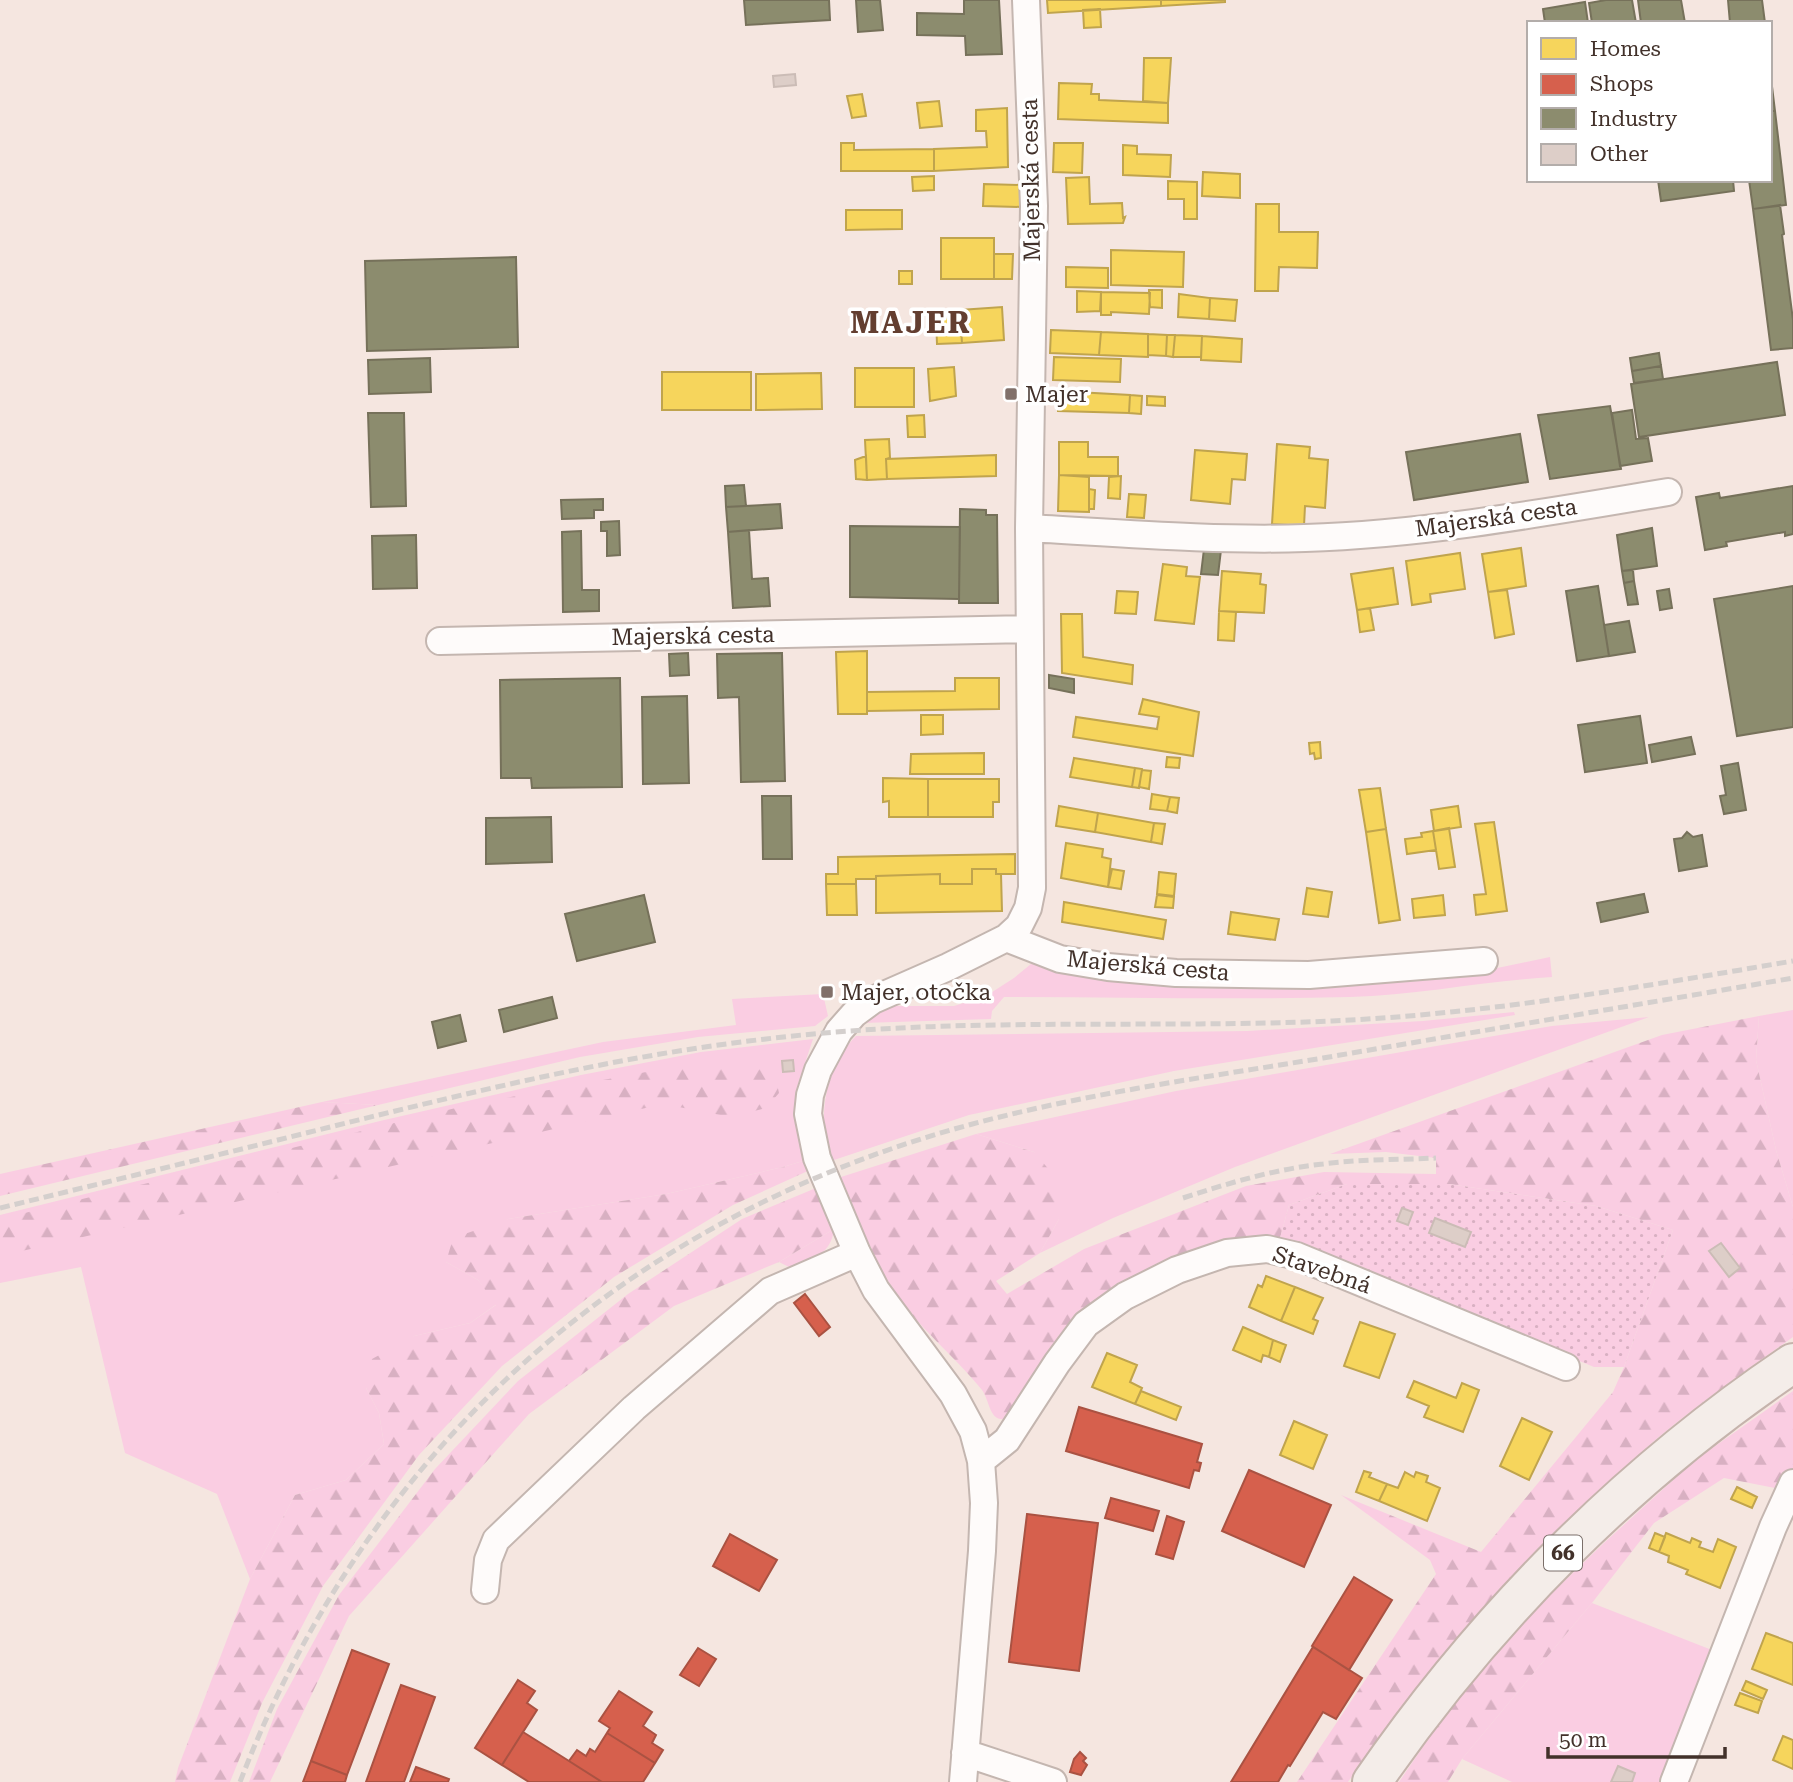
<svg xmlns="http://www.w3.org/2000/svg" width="1793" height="1782" font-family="'Roboto Serif',serif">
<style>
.grass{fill:#facde2}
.forest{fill:url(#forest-firs)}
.garden{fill:url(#garden-dots)}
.homes{fill:#f6d55c;stroke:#c0a44d;stroke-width:2}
.shops{fill:#d6604d;stroke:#aa5242;stroke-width:2}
.industry{fill:#8c8c6e;stroke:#76715a;stroke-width:2}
.building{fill:#ddcec8;stroke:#cbbcb6;stroke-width:2}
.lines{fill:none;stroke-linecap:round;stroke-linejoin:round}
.minor-casing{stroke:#c4b6b0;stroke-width:30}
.primary-casing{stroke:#c5b3ac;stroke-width:42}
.minor{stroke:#fefbfa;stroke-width:26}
.primary{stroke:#f4ede9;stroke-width:38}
.rail{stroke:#d4cfcd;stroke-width:5;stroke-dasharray:10 5;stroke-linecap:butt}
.poi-dot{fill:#81706a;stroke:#fff;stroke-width:2.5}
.labels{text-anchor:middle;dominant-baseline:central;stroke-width:7;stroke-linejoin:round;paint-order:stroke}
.shield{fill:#fff;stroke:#7b6f6a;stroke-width:2}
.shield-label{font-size:21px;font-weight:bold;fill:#42312a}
.street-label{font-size:23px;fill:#42312a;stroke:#fff}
.poi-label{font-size:23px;fill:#42312a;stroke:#fff;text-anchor:start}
.district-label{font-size:30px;font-weight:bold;letter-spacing:2px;fill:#633e30;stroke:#fff}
</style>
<defs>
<pattern id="forest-firs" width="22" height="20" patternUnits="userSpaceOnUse" patternTransform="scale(1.75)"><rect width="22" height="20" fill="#facde2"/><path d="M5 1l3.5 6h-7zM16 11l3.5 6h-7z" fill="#d8b0c2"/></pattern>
<pattern id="garden-dots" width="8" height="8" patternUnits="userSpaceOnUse" patternTransform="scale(1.75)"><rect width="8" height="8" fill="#facde2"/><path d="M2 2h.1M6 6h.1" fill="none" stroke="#d8b0c2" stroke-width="1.8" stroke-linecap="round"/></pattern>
</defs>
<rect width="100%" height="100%" fill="#f5e6e0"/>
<path class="grass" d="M1550 957 1552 977C1484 981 1418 995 1350 997 1235 1000 1119 997 1004 997L992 1011 991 1019 862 1023 887 1006H954L986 996 1014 978 1031 964 1275 986 1459 976Z
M823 994 828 1016 815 1026 698 1037 580 1057 378 1105 322 1102 603 1042 736 1025 732 999Z
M1793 1010V1207L1776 1150 1756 1060 1759 1016Z
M1514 1012 1515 1015 1174 1071 969 1115 828 1162C819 1117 823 1070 856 1036L1247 1031 1423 1021Z
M1649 1017 1235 1167 1113 1218 1040 1253 1059 1219 1034 1152 976 1134 1176 1091 1552 1026Z
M813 1039 796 1090 794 1112 806 1160 783 1167 666 1194 508 1219 446 1262 478 1280 497 1304 470 1323 414 1336 366 1388 379 1413 384 1444 346 1480 295 1495 250 1579 217 1494 125 1453 81 1267 0 1283V1215L380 1121 581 1075 701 1052Z
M834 1229C831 1255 812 1259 791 1268L779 1262Z
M1592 1603 1717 1652 1666 1782H1512L1462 1759Z"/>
<path class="forest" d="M1759 1016 1756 1060 1776 1150 1793 1207V1337C1743 1373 1691 1409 1645 1449 1532 1546 1432 1660 1348 1782H1297L1436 1574 1430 1560 1341 1495 1481 1552 1613 1392 1624 1367 1673 1230 1596 1206 1449 1184H1347L1289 1205 1280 1238 1224 1244 1129 1286 1006 1419C989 1422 990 1401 982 1390 954 1355 917 1327 893 1289 871 1255 857 1214 841 1177L976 1134 1034 1152 1057 1179 1059 1219 1040 1253 996 1281 1007 1294 1084 1249 1246 1186 1324 1172 1436 1174V1158L1386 1152 1330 1154 1662 1035Z
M695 1063 774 1070 779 1093 766 1108 731 1117 663 1104 0 1256V1219L468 1105Z
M322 1102 378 1105 0 1196V1174Z
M806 1160 810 1170 733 1205 614 1277 502 1366 419 1455 323 1586 262 1703 230 1782H175L178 1768 250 1579 295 1495 346 1480 384 1444 379 1413 366 1388 372 1359 414 1336 470 1323 496 1305 478 1280 446 1262 453 1238 508 1219 666 1194 783 1167Z
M816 1188 834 1229 779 1262 674 1306 529 1414 349 1616 270 1782H249L277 1709 339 1595 435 1469 518 1381 628 1294 742 1219Z
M1793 1391V1473L1780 1489 1724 1478 1654 1523 1592 1603 1462 1759 1448 1782H1399L1452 1704 1523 1621 1605 1542 1694 1461Z"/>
<path class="garden" d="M1347 1184H1449L1596 1206 1673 1230 1624 1367H1594L1280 1238 1289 1205Z"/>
<path class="homes" d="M1047 0H1161V6L1048 13Z
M1161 0H1225V2L1161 6Z
M1100 9 1101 27 1084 28 1083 10Z
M1144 58H1171L1168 103 1143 101Z
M1059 83 1092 84 1091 94H1099V100L1168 103V123L1058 119Z
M862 94 866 116 852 118 847 96Z
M939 101 942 126 920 128 917 103Z
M1007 108 1008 167 934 171V149L987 147 986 131H976V110Z
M841 143H854V150L934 149V171H841Z
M1054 143H1083L1082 173 1053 172Z
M1123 145 1137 146V154L1171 155 1170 177 1123 175Z
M1203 172 1240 174V198L1202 196Z
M934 176V190L913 191 912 177Z
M1089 177 1090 204 1122 203 1123 218 1125 217 1123 223 1068 224 1066 178Z
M1168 181 1197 182V219H1184V199H1168Z
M984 184 1022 185V207L983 206Z
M1256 204H1279V232H1318L1317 268 1279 267 1278 291H1255Z
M846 210H902V229L846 230Z
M941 238H994V279H941Z
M1111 250 1184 252 1183 287 1111 285Z
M994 254H1013L1012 279H994Z
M1066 267 1108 268V288L1066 287Z
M899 271H912V284H899Z
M1149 290H1162V308L1150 307Z
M1077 291 1101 292 1100 311 1077 312Z
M1101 292 1150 293 1149 314 1111 312V315H1101Z
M1179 294 1210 298 1209 319 1178 317Z
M1210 298 1237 300 1235 321 1209 319Z
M1002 307 1004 340 962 343 960 310Z
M960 317 962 343 937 344 936 319Z
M1051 330 1101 332 1099 355 1050 353Z
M1101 332 1148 334V357L1099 355Z
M1148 334 1167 335 1166 356 1148 355Z
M1167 335H1175L1173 357 1166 356Z
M1175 335 1202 336 1201 357H1173Z
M1202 336 1242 339 1241 362 1201 360Z
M1054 357 1121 359 1120 382 1053 380Z
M954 367 956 396 930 401 928 369Z
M855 368H914V407H855Z
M662 372H751V410H662Z
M821 373 822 409 756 410V374Z
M1058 391 1130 395 1129 413 1058 411Z
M1130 395 1142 396 1141 414 1129 413Z
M1147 396 1165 397V406L1147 405Z
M924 415 925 437H908L907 416Z
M889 439 890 458 886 459 887 479 867 480 865 440Z
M1059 442H1088V457H1118V476L1059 475Z
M1277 444 1310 447 1309 458 1328 460 1325 508 1305 506 1304 526 1272 524Z
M1195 450 1247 454 1245 480 1232 479 1230 504 1191 500Z
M996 455V476L887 479 886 459Z
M866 456 867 480 856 479 855 460Z
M1059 475 1089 477V512L1058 511Z
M1121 476 1120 499 1108 498 1109 477Z
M1089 489 1095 490 1094 509H1089Z
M1129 494 1146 495 1144 518 1127 517Z
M1521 548 1526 586 1488 592 1482 554Z
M1460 553 1465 589 1430 594 1431 602 1412 605 1406 561Z
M1163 564 1187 567 1186 576 1200 577 1194 624 1155 620Z
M1393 568 1398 604 1357 610 1351 574Z
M1222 571 1261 574 1260 584 1266 585 1264 613 1219 611Z
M1507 590 1514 634 1495 638 1488 592Z
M1117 591 1138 592 1136 614 1115 613Z
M1370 608 1374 630 1360 632 1357 610Z
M1219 611 1236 612 1234 641 1218 640Z
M1061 614H1082L1083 657 1133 665 1132 684 1062 673Z
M867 651V714H838L836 652Z
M955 678H999V709L867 711V692L955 691Z
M1143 699 1199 712 1193 756 1073 737 1076 717 1157 729 1159 717 1139 714Z
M921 715H943V734L921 735Z
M1320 742 1321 758 1315 759 1314 753 1310 754 1309 743Z
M984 753V774H910L911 754Z
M1167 757 1180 758 1179 768 1166 767Z
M1074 758 1135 768 1132 787 1070 777Z
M1135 768 1142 769 1139 788 1132 787Z
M1142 770 1151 771 1149 789 1139 787Z
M883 778 928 779V817H889V801L883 802Z
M928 779H999V802H993V817H928Z
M1380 788 1386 829 1366 832 1359 790Z
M1152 794 1170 797 1167 811 1150 809Z
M1170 797 1179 798 1177 813 1167 811Z
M1059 806 1098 813 1095 832 1056 826Z
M1458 806 1461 827 1434 831 1431 810Z
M1098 813 1154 823 1151 842 1095 832Z
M1494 822 1507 911 1476 915 1474 895 1486 894 1475 824Z
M1154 823 1165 824 1162 844 1151 842Z
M1449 828 1455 867 1439 869 1433 831Z
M1386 829 1400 920 1379 923 1366 832Z
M1433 831 1436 850 1407 854 1405 839 1422 837 1421 833Z
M1066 843 1103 849 1102 857 1111 859 1108 887 1061 878Z
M1015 854V874H996V869H972V884H940V874L876 876V879H856V884H826V874H838V857Z
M972 869H996V874H1001L1002 911 876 913V876L940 874V884H972Z
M1112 869 1124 871 1121 889 1108 887Z
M1159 872 1176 874 1174 896 1157 894Z
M826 884H856L857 915H827Z
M1307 888 1332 892 1328 917 1303 914Z
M1157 895 1174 897 1173 908 1155 907Z
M1443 895 1445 915 1414 918 1412 899Z
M1064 902 1166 920 1163 939 1062 922Z
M1231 912 1279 919 1275 940 1228 934Z
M1266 1276 1295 1287 1281 1321 1249 1307 1258 1285 1262 1287Z
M1295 1287 1323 1298 1313 1319 1318 1321 1313 1334 1281 1321Z
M1360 1322 1395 1334 1379 1378 1344 1366Z
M1243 1327 1273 1340 1269 1357 1263 1355 1261 1362 1233 1350Z
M1273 1340 1286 1345 1280 1362 1269 1357Z
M1107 1353 1137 1365 1130 1382 1142 1388 1135 1404 1092 1387Z
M1414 1381 1456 1398 1462 1383 1479 1390 1463 1432 1424 1417 1429 1406 1407 1397Z
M1141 1391 1181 1407 1176 1420 1135 1404Z
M1522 1418 1552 1432 1529 1480 1500 1466Z
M1294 1421 1327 1435 1313 1469 1280 1455Z
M1364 1471 1371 1473 1369 1477 1387 1484 1379 1501 1356 1492Z
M1405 1472 1414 1477 1416 1472 1428 1476 1426 1482 1440 1488 1427 1521 1379 1501 1387 1484 1398 1488Z
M1737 1487 1757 1497 1752 1508 1731 1499Z
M1655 1533 1665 1537 1659 1552 1649 1548Z
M1666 1533 1690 1543 1692 1538 1701 1542 1699 1547 1713 1552 1718 1539 1736 1547 1720 1588 1686 1574 1688 1570 1668 1562 1669 1556 1659 1552Z
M1766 1633 1793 1643V1685L1752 1669Z
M1746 1681 1767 1690 1763 1699 1742 1690Z
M1740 1693 1762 1701 1758 1713 1735 1705Z
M1783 1736 1793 1740V1769L1773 1760Z"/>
<path class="shops" d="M805 1294 830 1327 819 1336 794 1303Z
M1079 1407 1202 1444 1197 1462 1201 1463 1199 1471 1194 1470 1189 1488 1066 1451Z
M1249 1470 1331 1505 1304 1567 1222 1531Z
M1111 1498 1159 1511 1153 1531 1105 1518Z
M1027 1514 1098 1523 1079 1671 1009 1662Z
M1167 1516 1184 1522 1173 1559 1156 1554Z
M730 1534 777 1560 759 1591 713 1566Z
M1354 1577 1392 1600 1349 1670 1312 1646Z
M1313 1647 1362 1678 1336 1719 1323 1712 1290 1766 1288 1765 1278 1782H1231Z
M698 1648 716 1659 699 1686 680 1675Z
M352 1650 389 1664 347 1775 311 1761Z
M518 1680 535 1691 527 1703 537 1710 502 1765 475 1748Z
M401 1685 435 1697 404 1782H366Z
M619 1691 652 1712 643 1726 656 1735 652 1743 663 1750 655 1763 607 1733 610 1728 599 1721Z
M523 1732 569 1761 602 1782H529L502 1765Z
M607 1733 655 1763 643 1782H602L569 1761 577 1750 586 1756 590 1749 595 1752Z
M1080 1752 1086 1758 1083 1761 1087 1765 1081 1775 1070 1772 1074 1759Z
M311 1761 347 1775 345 1782H303Z
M416 1767 449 1779 448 1782H410Z"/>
<path class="industry" d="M744 0H829L830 20 746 25Z
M856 0H880L883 30 858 32Z
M964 0H999L1002 54 966 55 965 36 917 35V13L964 14Z
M1606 0H1632L1636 23H1592L1589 3Z
M1638 0H1681L1685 23H1641Z
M1728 0H1762L1765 23H1730Z
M1585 2 1588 23H1545L1543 9Z
M1770 70 1775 111H1770Z
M1770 111H1775L1786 205 1753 209 1749 180H1770Z
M1658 180H1733L1734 191 1661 201Z
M1780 205 1784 234 1782 235 1793 320V348L1771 350 1753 209Z
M516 257 518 347 367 351 365 261Z
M1659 353 1661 366 1632 371 1630 358Z
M430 358 431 392 369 394 368 360Z
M1777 362 1785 415 1639 437 1631 384Z
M1661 366 1663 379 1634 383 1632 371Z
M1610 406 1621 469 1550 479 1538 415Z
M1632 410 1636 439 1648 438 1652 461 1620 466 1612 413Z
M368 413H404L406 506 371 507Z
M1520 434 1528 482 1414 500 1406 452Z
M744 485 746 506 726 507 725 486Z
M1793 486V534L1785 536V532L1726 542 1727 546 1705 550 1696 497 1719 493 1720 498Z
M603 499V510H594V518L562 519 561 500Z
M780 504 782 528 728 532 726 507Z
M960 509 986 510V515H997L998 603H959Z
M619 521 620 555 607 556V531H601V522Z
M850 526 960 527 959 599 850 597Z
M1652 528 1657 566 1622 571 1617 535Z
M749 530 752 579 768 578 770 606 733 608 728 532Z
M581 531 582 590H599V611L563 612 562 532Z
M416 535 417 588 373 589 372 536Z
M1204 549 1221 550 1218 575 1201 574Z
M1633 570 1634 581 1624 583 1622 571Z
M1634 581 1638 604 1628 605 1624 583Z
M1598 586 1609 656 1577 661 1566 591Z
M1793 586V727L1737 736 1714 599Z
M1669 589 1672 608 1660 610 1657 591Z
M1629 621 1635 652 1609 656 1604 625Z
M688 653 689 675 670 676 669 654Z
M782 653 785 781 741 782 739 697 718 698 717 654Z
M1049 675 1074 679V693L1049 688Z
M620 678 622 787 532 788 531 778H501L500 680Z
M687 696 689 783 643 784 642 697Z
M1640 716 1647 763 1585 772 1578 725Z
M1691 737 1695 754 1652 762 1649 745Z
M1738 763 1746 810 1724 814 1720 796 1726 795 1721 766Z
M762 796H791L792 859H763Z
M551 817 552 862 486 864V818Z
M1687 832 1693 837 1702 835 1707 866 1679 871 1674 839 1682 838Z
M1644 894 1648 912 1601 922 1597 903Z
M644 895 655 942 577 961 565 914Z
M552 997 557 1018 504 1032 499 1010Z
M460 1015 466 1041 438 1048 432 1022Z"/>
<path class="building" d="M795 74 796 85 774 87 773 76Z
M793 1060 794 1071 783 1072 782 1061Z
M1402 1208 1413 1212 1408 1225 1397 1221Z
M1435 1218 1471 1232 1465 1247 1429 1233Z
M1721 1243 1740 1268 1729 1277 1709 1251Z
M1618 1766 1635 1773 1632 1782H1611Z"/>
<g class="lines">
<defs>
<path id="minor" d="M1029 528C1119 533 1216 541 1305 538 1427 534 1548 512 1668 492
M440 641 1029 629
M1006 938 1060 959 1108 967 1176 973 1309 975 1484 961
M981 1461 1007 1440 1057 1363 1086 1324 1125 1296 1177 1270 1227 1253 1267 1249 1297 1256 1566 1367
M485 1590 488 1560 496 1540 634 1408 770 1291 857 1253
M965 1753 1053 1782
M963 1782 982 1551 984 1503 981 1461 973 1431 953 1394 876 1290 857 1253 817 1158 808 1114 810 1095 818 1070 839 1031 854 1014 873 1000 948 967 1006 938 1019 926 1028 908 1032 888 1029 528 1034 206 1026 0
M1674 1782 1773 1527 1793 1483"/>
<path id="primary" d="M1372 1782C1485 1618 1628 1474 1793 1363"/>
</defs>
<use href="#minor" class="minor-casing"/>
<use href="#primary" class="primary-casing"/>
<use href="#minor" class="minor"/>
<use href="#primary" class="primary"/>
<path class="rail" d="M1183 1198C1229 1183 1275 1169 1323 1164 1361 1159 1399 1160 1436 1158
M0 1208C115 1180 231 1152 346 1123 485 1089 624 1055 766 1039 954 1016 1143 1029 1332 1021 1487 1014 1640 987 1793 961
M240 1782C361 1467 598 1241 921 1139 1051 1098 1189 1080 1323 1058 1480 1031 1636 1005 1793 978"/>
</g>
<g class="poi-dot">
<rect x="1004" y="387" width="14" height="14" rx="3.5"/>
<rect x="820" y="985" width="14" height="14" rx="3.5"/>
</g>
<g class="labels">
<rect class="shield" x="1544" y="1535.5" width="38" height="35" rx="5"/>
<g class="shield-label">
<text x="1563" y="1553">66</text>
</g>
<g class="street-label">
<text transform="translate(1031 180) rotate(-91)">Majerská cesta</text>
<text transform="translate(1496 518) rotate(-8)">Majerská cesta</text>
<text transform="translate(693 636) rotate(-1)">Majerská cesta</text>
<text transform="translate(1148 966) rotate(5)">Majerská cesta</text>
<text transform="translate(1322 1270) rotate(19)">Stavebná</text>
</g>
<g class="poi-label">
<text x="1025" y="394">Majer</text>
<text x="841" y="992">Majer, otočka</text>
</g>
<g class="district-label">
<text x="911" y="322">MAJER</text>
</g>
</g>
<rect x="1527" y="21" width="245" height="161" fill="#ffffff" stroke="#b3adaa" stroke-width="2"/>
<rect x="1541" y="38" width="35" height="21" fill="#f6d55c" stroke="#b3adaa" stroke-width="2"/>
<text x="1590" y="56" font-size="21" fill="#42312a">Homes</text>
<rect x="1541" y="74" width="35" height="21" fill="#d6604d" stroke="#b3adaa" stroke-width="2"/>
<text x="1590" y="91" font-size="21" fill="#42312a">Shops</text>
<rect x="1541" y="108" width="35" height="21" fill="#8c8c6e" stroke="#b3adaa" stroke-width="2"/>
<text x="1590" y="126" font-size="21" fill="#42312a">Industry</text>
<rect x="1541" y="144" width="35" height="21" fill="#ddcec8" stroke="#b3adaa" stroke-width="2"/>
<text x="1590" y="161" font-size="21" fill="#42312a">Other</text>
<path d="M1548 1747v10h177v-10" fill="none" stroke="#42312a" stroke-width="3.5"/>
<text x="1559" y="1747" font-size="21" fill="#42312a" stroke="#ffffff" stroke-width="5" paint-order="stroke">50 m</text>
</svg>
